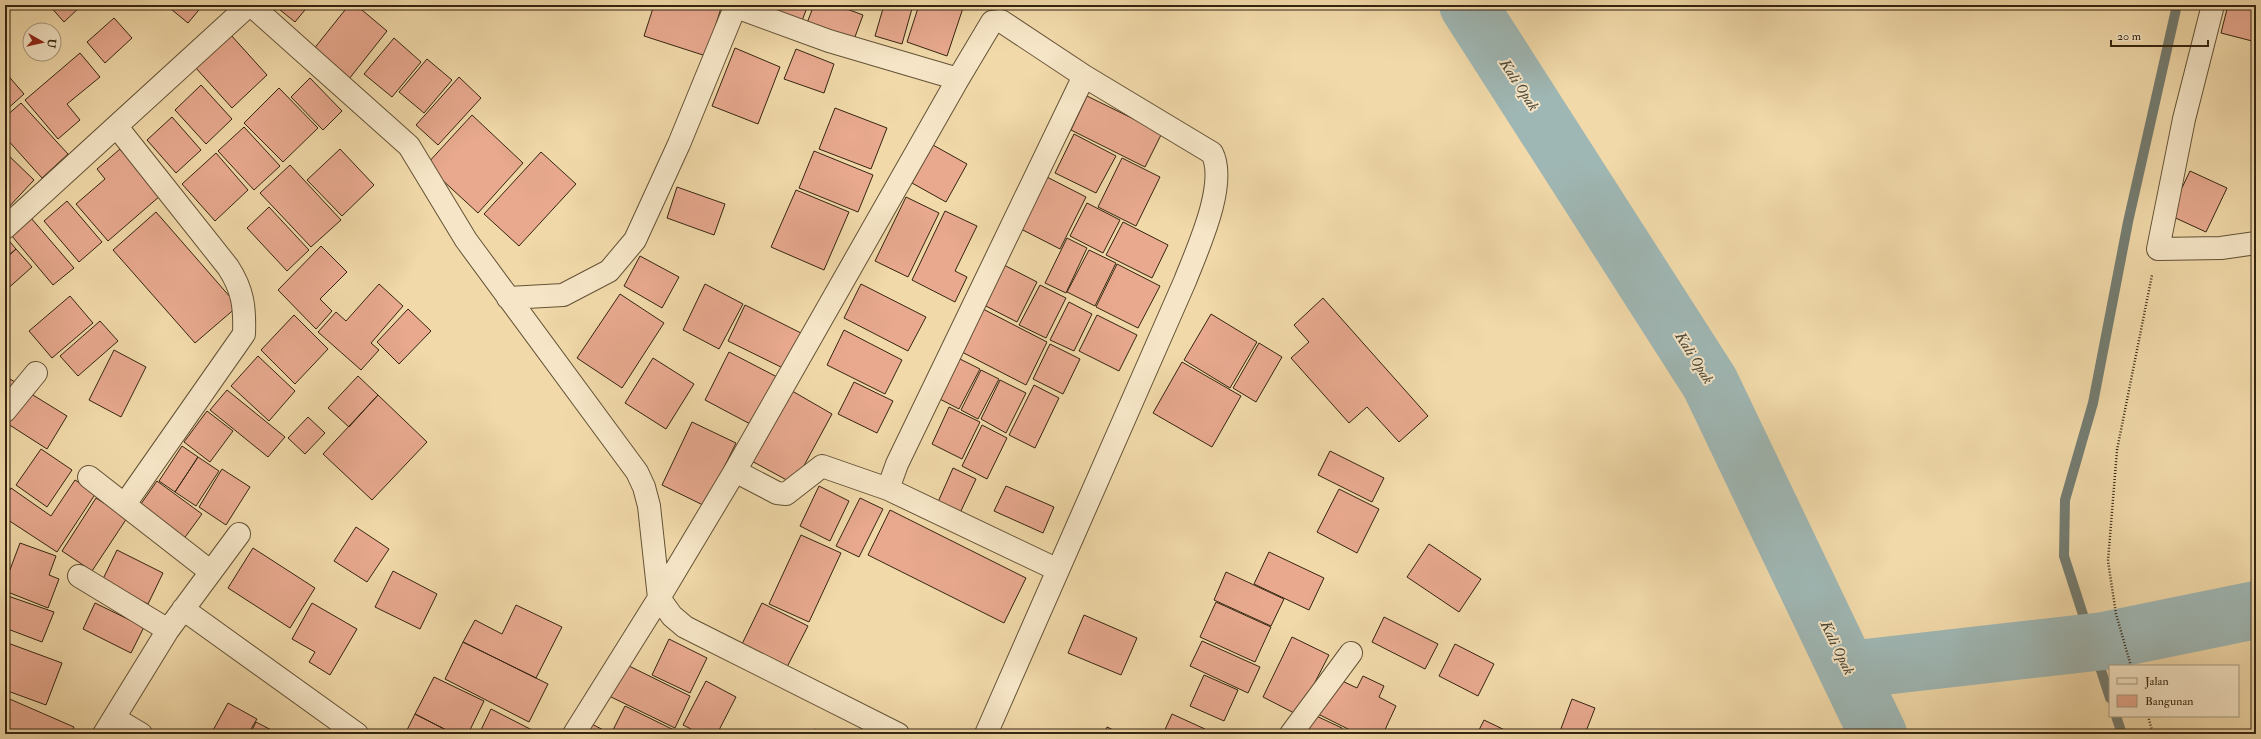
<svg xmlns="http://www.w3.org/2000/svg" width="2261" height="739" font-family="'IM FELL Double Pica',serif">
<style>
.lines{fill:none;stroke-linecap:round;stroke-linejoin:round}
.stream{stroke:#747d72;stroke-width:10}
.river{stroke:#9fb7b4;stroke-width:58}
.building{fill:#e8a98f;stroke:#342510}
.minor-casing{stroke:#635236;stroke-width:24}
.path{stroke:#342510;stroke-width:2.5;stroke-dasharray:1 2;stroke-linecap:butt}
.minor{stroke:#f6e6c7;stroke-width:22}
.labels{text-anchor:middle;dominant-baseline:central;stroke-width:4;stroke-linejoin:round;paint-order:stroke}
.water-label{font-size:15px;font-style:italic;fill:#4f4a39;stroke:#f6e6c7}
</style>
<rect width="100%" height="100%" fill="#f1d9a9"/>
<filter id="stains"><feTurbulence type="fractalNoise" baseFrequency=".005" numOctaves="4"/><feColorMatrix values="0 0 0 0 .2 0 0 0 0 .09 0 0 0 0 .02 0 0 0 .5 -.17"/></filter>
<radialGradient id="worn" r=".72"><stop offset=".6" stop-color="#630" stop-opacity="0"/><stop offset="1" stop-color="#630" stop-opacity=".3"/></radialGradient>
<g class="lines">
<path class="stream" d="M2110 698 2064 556 2065 500 2093 403 2128 222 2177 5
M2116 716 2122 734"/>
<path class="river" d="M1468 5 1710 383 1878 734
M1848 670 2104 641 2256 610"/>
</g>
<path class="building" d="M49 5H82L64 22Z
M166 5H203L188 23Z
M274 5H309L295 22Z
M349 5H356L387 31 349 79 313 50Z
M654 5H722L706 56 644 36Z
M772 5H808L800 26 768 14Z
M814 5H836L863 15 852 45 805 28Z
M884 5H913L902 44 875 36Z
M919 5H964L947 56 907 42Z
M2228 5H2256V42L2221 33Z
M114 18 132 38 105 63 87 42Z
M230 34 267 75 232 108 195 67Z
M394 38 421 62 392 97 364 74Z
M735 48 780 67 758 124 712 106Z
M796 49 834 64 824 93 784 79Z
M80 53 100 77 67 104 80 120 58 139 25 100Z
M427 59 452 80 424 113 399 92Z
M5 72 24 94 5 111Z
M459 77 481 98 438 145 416 125Z
M310 78 342 111 323 130 291 97Z
M201 85 232 119 206 144 175 110Z
M279 88 318 128 283 162 244 123Z
M1087 96 1162 133 1145 167 1071 130Z
M21 103 68 154 42 178 5 137V117Z
M835 108 887 128 871 169 819 149Z
M472 115 523 163 478 213 426 165Z
M172 117 201 150 176 173 147 140Z
M244 127 280 166 254 190 218 151Z
M1074 134 1116 156 1096 193 1055 173Z
M933 145 967 164 946 202 912 183Z
M120 149 160 196 108 241 76 204 105 179 97 169Z
M340 149 374 185 342 216 307 180Z
M814 151 873 175 858 212 799 188Z
M5 152 34 180 5 211Z
M541 152 576 184 519 246 484 214Z
M216 153 248 190 215 221 182 184Z
M1122 158 1160 177 1136 226 1098 207Z
M290 165 341 220 311 247 260 193Z
M2190 171 2227 188 2206 232 2169 215Z
M1043 175 1086 197 1060 249 1017 227Z
M677 187 725 204 714 235 667 218Z
M796 190 849 212 824 270 771 247Z
M906 197 939 213 908 277 875 261Z
M67 201 102 242 79 262 44 221Z
M1087 203 1120 220 1103 253 1070 236Z
M269 207 309 250 287 271 247 228Z
M945 211 977 226 955 271 967 277 955 302 912 280Z
M156 212 238 306 195 343 113 250Z
M31 218 74 268 53 285 11 235Z
M1123 222 1168 245 1152 278 1106 255Z
M5 236 16 249 5 259Z
M1067 238 1087 248 1066 293 1045 283Z
M321 246 347 272 320 299 332 311 316 329 278 290Z
M16 249 32 267 5 291V259Z
M1089 250 1116 263 1095 306 1067 292Z
M640 256 679 277 662 308 624 286Z
M998 262 1037 282 1017 322 978 302Z
M1117 264 1160 286 1138 328 1096 307Z
M379 284 403 306 371 343 379 350 361 370 318 332 336 312 346 321Z
M705 284 743 304 719 349 683 330Z
M861 284 926 317 908 351 844 318Z
M1040 285 1066 298 1046 338 1019 325Z
M620 294 664 323 622 388 577 358Z
M5 296 10 299 5 307Z
M70 296 93 323 52 358 29 331Z
M1323 298 1428 416 1399 442 1367 407 1349 423 1291 358 1309 342 1294 325Z
M1069 302 1092 314 1074 351 1050 340Z
M745 305 805 335 787 370 728 341Z
M981 308 1047 342 1026 385 960 351Z
M408 309 431 331 399 364 377 342Z
M1211 314 1257 342 1230 388 1184 360Z
M294 315 328 349 295 384 261 350Z
M1097 315 1137 335 1119 371 1079 351Z
M100 321 118 341 78 376 60 356Z
M844 330 902 360 885 394 827 365Z
M1259 343 1282 357 1256 402 1233 388Z
M1050 344 1080 359 1063 394 1033 379Z
M114 350 146 367 121 417 89 400Z
M729 352 779 378 754 426 705 400Z
M258 356 295 391 269 421 231 386Z
M954 356 980 369 959 409 934 396Z
M653 358 694 384 666 429 625 403Z
M1182 362 1241 396 1212 447 1153 413Z
M981 370 999 379 978 419 961 410Z
M5 376 15 382 5 397Z
M358 376 378 395 349 427 328 408Z
M1000 380 1026 393 1006 433 981 419Z
M854 382 893 401 877 433 838 414Z
M1034 385 1059 398 1035 448 1009 435Z
M787 388 832 414 794 484 748 459Z
M227 390 285 437 268 457 210 410Z
M28 392 67 416 47 449 8 424Z
M378 395 427 442 372 500 323 454Z
M949 407 980 422 962 459 932 444Z
M207 411 233 431 210 462 184 442Z
M308 417 325 433 305 454 288 438Z
M692 422 736 443 705 506 662 485Z
M982 425 1007 438 987 479 962 466Z
M182 446 198 457 175 492 159 481Z
M41 449 72 470 47 507 16 485Z
M1330 451 1384 478 1372 502 1318 475Z
M198 457 219 471 196 506 175 492Z
M953 468 976 479 960 513 938 502Z
M222 469 250 487 226 525 199 507Z
M75 480 96 493 57 552 5 518V498L11 488 51 516Z
M157 481 202 514 180 544 136 511Z
M819 486 849 501 830 541 800 526Z
M1006 486 1054 507 1043 533 994 511Z
M1339 489 1379 509 1357 553 1317 532Z
M96 498 127 518 92 571 62 551Z
M860 498 883 509 859 557 836 546Z
M890 510 1026 578 1004 623 868 555Z
M356 527 389 549 367 582 334 561Z
M801 535 841 553 809 622 769 604Z
M20 543 56 556 49 575 59 579 48 608 5 591V583Z
M1429 544 1481 579 1459 612 1407 577Z
M253 548 315 588 290 628 228 588Z
M117 550 163 573 148 604 102 581Z
M1269 552 1324 578 1309 610 1254 584Z
M393 571 437 594 420 629 375 607Z
M1226 572 1284 599 1271 626 1214 600Z
M5 595 54 612 42 642 5 628Z
M1216 602 1271 627 1255 662 1200 637Z
M95 603 144 627 131 653 83 629Z
M312 603 357 629 330 675 309 662 315 652 292 639Z
M762 603 808 626 787 667 742 644Z
M516 605 562 627 536 678 463 642 475 620 502 634Z
M1084 615 1137 638 1121 675 1068 653Z
M1384 617 1438 644 1425 669 1372 642Z
M1292 637 1329 655 1298 715 1263 697Z
M669 639 707 658 690 693 652 675Z
M1202 641 1260 667 1248 693 1190 666Z
M5 642 62 663 46 705 5 690Z
M463 642 548 684 529 722 445 679Z
M1455 644 1494 664 1478 696 1439 676Z
M623 663 690 696 675 728 607 695Z
M1204 675 1238 690 1224 721 1190 706Z
M1363 676 1384 686 1379 697 1396 706 1383 734H1358L1314 712 1338 679 1357 688Z
M434 677 484 701 468 734H454L415 714Z
M706 681 736 697 717 734H701L683 725Z
M5 697 74 727 71 734H5Z
M1572 699 1595 708 1585 734H1559Z
M228 703 257 719 248 734H211Z
M625 706 674 730 673 734H617L612 732Z
M491 709 534 731 533 734H479Z
M1310 713 1342 728 1339 734H1300Z
M415 714 454 734H405Z
M1172 714 1205 729 1203 734H1163Z
M1484 720 1513 734H1477Z
M586 721 611 734H579Z
M256 722 279 734H250Z
M1107 727 1122 734H1104Z
M815 729 825 734H812Z
M1343 729 1353 734H1340Z"/>
<g class="lines">
<defs>
<path id="minor" d="M251 5 409 146 466 240 637 472 644 487 649 506 659 598 672 616 685 627 898 734
M2213 5 2184 119 2158 249 2221 248 2256 243
M736 7 829 41 958 79
M117 127 228 267C243 290 245 307 244 334L125 504
M5 228 249 5
M508 298 563 295 609 271 635 240 679 144 736 5
M5 411 36 373
M735 471 777 493 786 494 822 466 888 489 897 464 1084 76
M89 477 211 572
M888 489 1058 570
M79 576 168 630
M183 609 357 734
M114 718 141 734
M104 734 168 630 239 534
M574 734 659 598 735 471 958 79 992 22 1001 21 1084 76 1212 153C1228 184 1197 250 1185 281L986 734
M1291 734 1351 653"/>
</defs>
<use href="#minor" class="minor-casing"/>
<path class="path" d="M2131 666 2116 614 2108 561 2117 450 2152 275
M2148 716 2153 734"/>
<use href="#minor" class="minor"/>
</g>
<g class="labels">
<g class="water-label">
<text transform="translate(1519 85) rotate(57)">Kali Opak</text>
<text transform="translate(1694 358) rotate(58)">Kali Opak</text>
<text transform="translate(1837 648) rotate(64)">Kali Opak</text>
</g>
</g>
<rect width="2261" height="739" fill="none" stroke="#f1d9a9" stroke-width="20"/>
<rect x="6" y="6" width="2249" height="727" fill="none" stroke="#342510" stroke-width="2"/>
<rect x="10" y="10" width="2241" height="719" fill="none" stroke="#342510"/>
<rect x="2109" y="665" width="130" height="52" fill="#f6e6c7" stroke="#a8997e"/>
<rect x="2117" y="678" width="20" height="6" fill="#f6e6c7" stroke="#a8997e"/>
<text x="2145" y="685" font-size="12" fill="#342510">Jalan</text>
<rect x="2117" y="695" width="20" height="12" fill="#e8a98f" stroke="#a8997e"/>
<text x="2145" y="705" font-size="12" fill="#342510">Bangunan</text>
<g transform="translate(42 42) rotate(98)"><circle r="19" fill="#f6e6c7" stroke="#a8997e"/>
<path d="M0-3L7 15L0 10L-7 15Z" fill="#8f2418"/>
<text y="-6" font-size="11" font-weight="bold" text-anchor="middle" fill="#342510">U</text>
</g>
<path d="M2111 40v6h97v-6" fill="none" stroke="#342510" stroke-width="2"/>
<text x="2117" y="40" font-size="12" fill="#342510" stroke="#f6e6c7" stroke-width="3" paint-order="stroke">20 m</text>
<rect width="100%" height="100%" filter="url(#stains)"/>
<rect width="100%" height="100%" fill="url(#worn)"/>
</svg>
